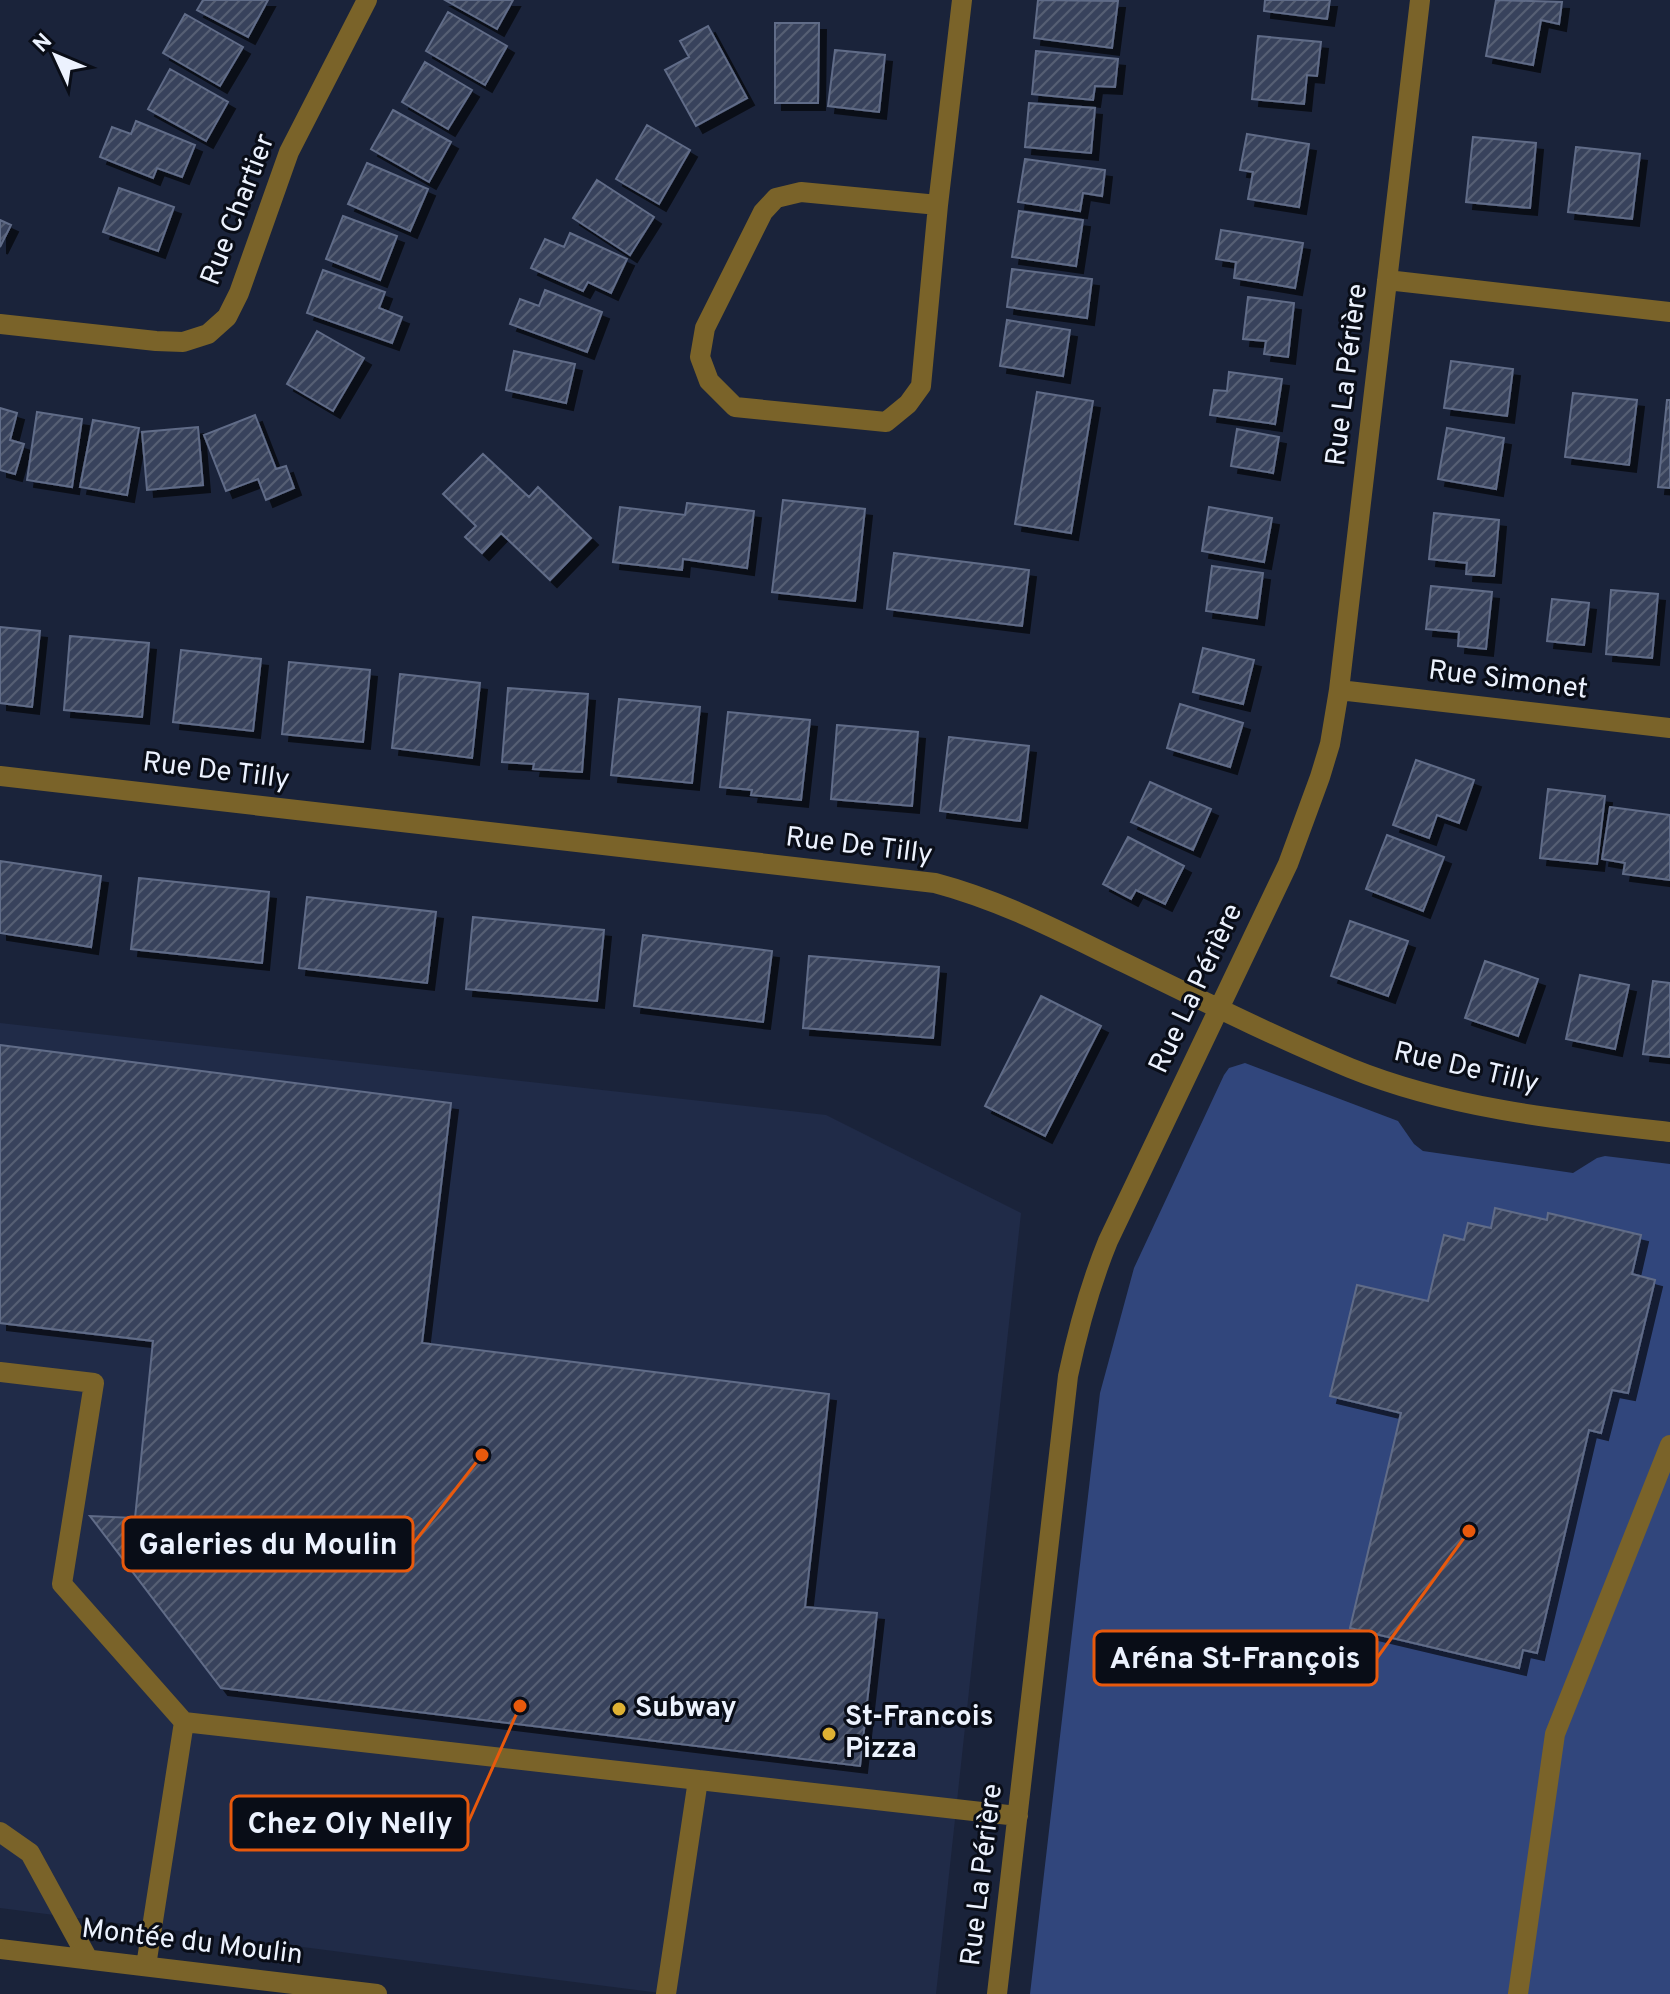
<svg xmlns="http://www.w3.org/2000/svg" width="1670" height="1994" font-family="Overpass,sans-serif">
<style>
.built{fill:#202b48}
.park{fill:#31467c}
.building{fill:url(#building-hatch);stroke:#616c88;stroke-width:2;filter:url(#shadow)}
.lines{fill:none;stroke-linecap:round;stroke-linejoin:round}
.minor{stroke:#7a6329;stroke-width:20}
.poi-dot{fill:#deb133;stroke:#090d17;stroke-width:3}
.labels{text-anchor:middle;dominant-baseline:central;stroke-width:6;stroke-linejoin:round;paint-order:stroke}
.street-label{font-size:28px;fill:#ecf2fe;stroke:#090d17}
.poi-label{font-size:28px;font-weight:bold;fill:#ecf2fe;stroke:#090d17;text-anchor:start}
.leader{fill:none;stroke:#e8590c;stroke-width:3}
.callout-dot{fill:#e8590c;stroke:#090d17;stroke-width:3}
.callout{fill:#090d17;stroke:#e8590c;stroke-width:3}
.callout-label{font-size:30px;text-anchor:middle;font-weight:bold;fill:#ecf2fe}
</style>
<defs>
<pattern id="building-hatch" width="6" height="6" patternUnits="userSpaceOnUse" patternTransform="scale(2)"><rect width="6" height="6" fill="#39435c"/><path d="M-1 1l2-2M0 6l6-6M5 7l2-2" fill="none" stroke="#565f74"/></pattern>
<filter id="shadow"><feDropShadow dx="7" dy="7" stdDeviation="0" flood-color="#0009"/></filter>
</defs>
<rect width="100%" height="100%" fill="#1a233a"/>
<path class="built" d="M0 1023 826 1115 1021 1213 936 1994H668L0 1908Z"/>
<path class="park" d="M1245 1063 1398 1121 1414 1144 1423 1151 1573 1173 1597 1158 1605 1156 1670 1164V1994H1030L1100 1393 1134 1268 1224 1075 1229 1068Z"/>
<path class="building" d="M203 0H268L248 37 197 10Z
M445 0H513L497 29Z
M1038 0 1118 1 1112 48 1034 38Z
M1265 0H1330L1327 19 1264 11Z
M1496 0 1562 2 1559 24 1541 20 1533 65 1486 56Z
M448 12 507 46 485 85 426 51Z
M185 14 243 47 220 86 163 53Z
M775 23H819L818 103H775Z
M708 26 747 98 696 126 665 70 689 57 680 41Z
M1258 36 1321 42 1317 76 1307 75 1304 104 1252 99Z
M835 50 885 55 879 112 828 106Z
M1036 51 1118 59 1115 87 1095 86 1093 100 1032 94Z
M425 62 472 90 448 129 402 102Z
M170 69 228 102 206 141 148 109Z
M1029 103 1095 108 1091 153 1025 147Z
M393 110 451 142 429 182 371 149Z
M136 121 195 145 182 177 157 168 153 178 100 157 112 127 131 134Z
M647 125 690 150 659 204 616 179Z
M1247 134 1309 144 1299 207 1248 199 1253 172 1240 170Z
M1473 137 1536 143 1530 208 1466 202Z
M1576 147 1640 154 1632 219 1568 212Z
M1025 159 1105 170 1102 196 1083 193 1080 211 1018 202Z
M367 163 428 189 410 231 348 204Z
M597 180 654 217 630 255 573 218Z
M119 188 174 207 158 251 103 232Z
M1019 211 1083 220 1076 266 1012 257Z
M343 216 397 236 380 280 326 259Z
M0 220 11 225 0 247Z
M1221 230 1303 243 1295 288 1234 278 1236 262 1216 259Z
M570 233 627 259 611 293 588 282 583 291 531 268 545 239 564 247Z
M1012 269 1092 279 1087 318 1007 307Z
M323 270 385 292 379 308 402 317 392 343 307 313Z
M545 290 602 312 587 352 510 324 520 299 539 306Z
M1248 297 1294 303 1288 357 1264 354 1266 341 1243 339Z
M1007 320 1070 330 1063 376 1000 366Z
M317 331 364 358 333 411 287 384Z
M514 351 575 364 566 403 506 390Z
M1451 361 1513 369 1507 416 1444 408Z
M1229 372 1282 379 1275 424 1210 415 1214 390 1227 391Z
M1037 392 1093 401 1071 533 1015 524Z
M1573 393 1637 400 1629 465 1565 457Z
M1667 400H1670V488L1658 487Z
M0 408 17 413 10 440 24 444 15 474 0 470Z
M37 412 82 419 72 487 27 480Z
M255 415 276 469 286 466 294 488 266 500 258 479 226 491 204 435Z
M93 420 139 428 127 495 80 487Z
M198 427 203 485 147 490 142 432Z
M1447 428 1504 438 1496 489 1438 479Z
M1237 429 1279 437 1273 473 1231 466Z
M483 454 529 497 538 487 591 538 550 580 501 533 482 553 465 537 476 526 443 494Z
M783 500 865 509 855 601 772 592Z
M687 503 754 511 747 568 683 559 682 570 613 562 620 507 685 515Z
M1209 507 1272 518 1264 562 1202 551Z
M1434 513 1499 520 1494 576 1466 574 1467 563 1429 559Z
M894 553 1029 570 1022 626 887 609Z
M1212 566 1263 573 1257 618 1206 611Z
M1431 586 1492 592 1486 649 1458 646 1459 632 1426 629Z
M1611 590 1658 594 1652 658 1606 654Z
M1552 599 1589 603 1584 645 1547 641Z
M0 627 40 631 32 707 0 703Z
M70 636 149 643 142 717 64 710Z
M1203 648 1254 660 1243 704 1193 692Z
M181 650 261 659 253 731 173 722Z
M289 662 370 670 363 742 282 734Z
M400 674 480 683 472 758 392 748Z
M508 688 588 694 582 772 533 769 534 764 502 762Z
M619 699 700 707 692 783 611 775Z
M1180 704 1243 723 1230 767 1167 748Z
M728 712 810 720 801 800 751 795 752 790 720 787Z
M837 725 918 732 912 806 831 799Z
M949 737 1029 746 1020 821 940 811Z
M1416 760 1474 780 1459 823 1437 815 1429 838 1393 825Z
M1150 782 1211 809 1193 850 1131 822Z
M1548 789 1605 796 1597 864 1540 858Z
M1610 807 1670 815V880L1623 874 1625 863 1602 859Z
M1387 835 1444 857 1423 911 1366 889Z
M1128 837 1184 866 1165 904 1136 890 1131 899 1103 884Z
M0 861 101 876 91 947 0 933Z
M139 878 269 892 262 963 131 949Z
M307 897 436 912 427 983 299 968Z
M473 917 604 930 597 1001 466 989Z
M1350 921 1408 941 1388 996 1331 976Z
M643 935 772 951 763 1022 634 1006Z
M809 956 939 967 933 1038 803 1028Z
M1485 961 1538 979 1518 1036 1465 1018Z
M1580 975 1629 985 1615 1049 1566 1039Z
M1653 981 1670 983V1057L1643 1054Z
M1041 996 1101 1026 1045 1136 985 1106Z
M0 1045 451 1103 422 1343 829 1394 805 1607 877 1613 860 1766 221 1688 90 1516 135 1518 153 1341 0 1323Z
M1495 1208 1547 1220 1548 1213 1641 1235 1632 1274 1655 1280 1628 1393 1612 1390 1601 1433 1589 1430 1537 1653 1523 1650 1519 1668 1350 1628 1401 1413 1330 1396 1357 1285 1428 1301 1444 1235 1464 1240 1468 1223 1491 1228Z"/>
<g class="lines">
<path class="minor" d="M938 205 801 192 776 198 763 212 705 328 700 357 709 381 735 407 886 422 908 404 921 386 938 205 962 0
M1387 280 1670 312
M0 324 156 341 183 342 208 334 227 317 239 293 289 152 367 0
M1339 690 1670 728
M0 776 935 883C1003 901 1061 932 1125 963 1199 999 1273 1036 1350 1068 1451 1109 1562 1120 1670 1132
M0 1372 94 1383 62 1584 184 1722 1018 1816
M0 1832 30 1853 88 1959
M0 1949 377 1994
M146 1966 184 1722
M666 1994 698 1780
M997 1994 1068 1376C1078 1329 1090 1285 1108 1241L1288 864 1320 777 1330 744 1339 690 1420 0
M1518 1994 1555 1734 1670 1445"/>
</g>
<g class="poi-dot">
<circle cx="619" cy="1709" r="8"/>
<circle cx="829" cy="1734" r="8"/>
</g>
<g class="labels">
<g class="street-label">
<text transform="translate(239 210) rotate(-69)">Rue Chartier</text>
<text transform="translate(1348 375) rotate(-83)">Rue La Périère</text>
<text transform="translate(1508 681) rotate(7)">Rue Simonet</text>
<text transform="translate(216 772) rotate(7)">Rue De Tilly</text>
<text transform="translate(859 847) rotate(7)">Rue De Tilly</text>
<text transform="translate(1197 989) rotate(-65)">Rue La Périère</text>
<text transform="translate(1466 1069) rotate(13)">Rue De Tilly</text>
<text transform="translate(983 1875) rotate(-83)">Rue La Périère</text>
<text transform="translate(192 1943) rotate(7)">Montée du Moulin</text>
</g>
<g class="poi-label">
<text x="635" y="1709">Subway</text>
<text x="845" y="1718">St-Francois<tspan x="845" dy="32">Pizza</tspan></text>
</g>
</g>
<path class="leader" d="M482 1455L413 1544M1469 1531L1377 1658M520 1706L468 1823"/>
<g class="callout-dot">
<circle cx="482" cy="1455" r="8"/>
<circle cx="1469" cy="1531" r="8"/>
<circle cx="520" cy="1706" r="8"/>
</g>
<g class="callout">
<rect x="123" y="1517" width="290" height="54" rx="8"/>
<rect x="1094" y="1631" width="283" height="54" rx="8"/>
<rect x="231" y="1796" width="237" height="54" rx="8"/>
</g>
<g class="callout-label">
<text x="268" y="1554">Galeries du Moulin</text>
<text x="1235" y="1668">Aréna St-François</text>
<text x="350" y="1833">Chez Oly Nelly</text>
</g>
<g transform="translate(56 56) rotate(314)" stroke="#090d17" stroke-width="6" paint-order="stroke">
<path d="M0-6L14 30L0 20L-14 30Z" fill="#ecf2fe"/>
<text y="-12" font-size="22" font-weight="bold" text-anchor="middle" fill="#ecf2fe">N</text>
</g>
</svg>
